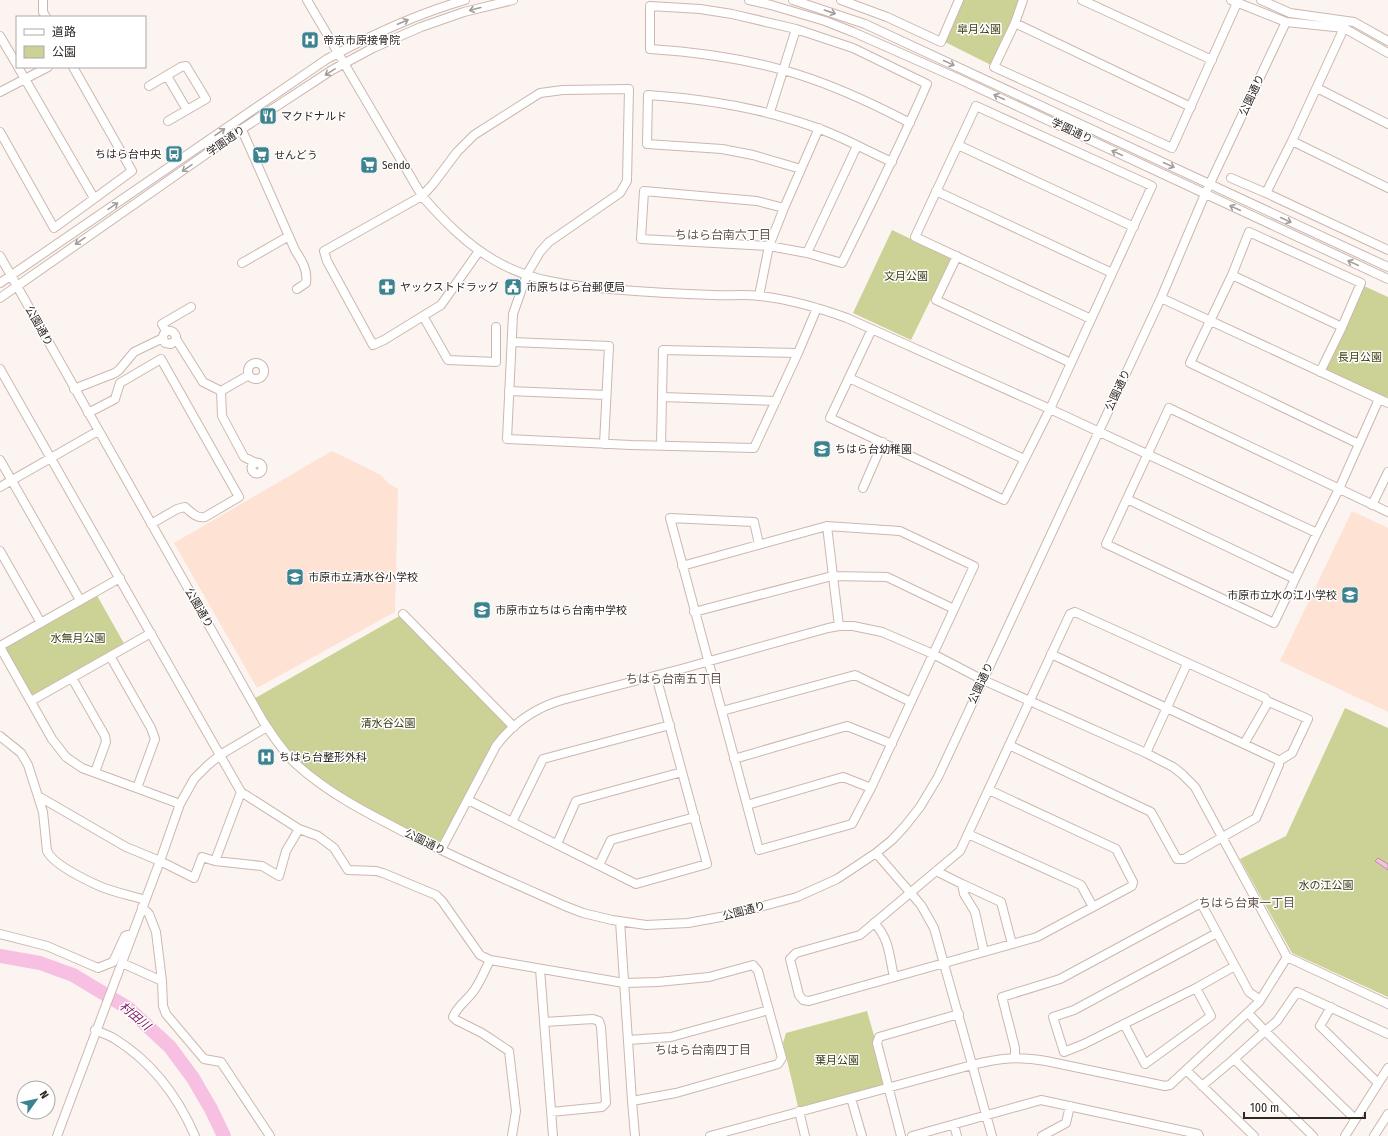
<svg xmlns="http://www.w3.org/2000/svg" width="1388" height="1136" font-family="'Fira Sans Condensed','Noto Sans JP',sans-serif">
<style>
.built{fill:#fee2d4}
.green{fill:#ccd295}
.water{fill:#f7c0e2;stroke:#bb92a9}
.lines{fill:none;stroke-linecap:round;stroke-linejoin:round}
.river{stroke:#f7c0e2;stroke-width:14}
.minor-casing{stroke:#ccb7ae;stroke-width:10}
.minor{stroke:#fff;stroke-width:8}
.oneway{stroke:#a19e9c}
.labels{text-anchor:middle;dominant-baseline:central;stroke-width:3;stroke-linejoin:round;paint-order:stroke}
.park-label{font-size:11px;fill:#3b3e13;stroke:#fff}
.poi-label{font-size:11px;fill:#2e2723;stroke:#fff;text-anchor:start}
.street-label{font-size:11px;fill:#2e2723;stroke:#fff}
.neighbourhood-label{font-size:12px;fill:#64524a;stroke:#fff}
.water-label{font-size:12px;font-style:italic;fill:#811c66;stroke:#fff}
</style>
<rect width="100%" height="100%" fill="#fcf4f0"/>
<path class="built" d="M332 451 381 475 389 484 398 489 395 612 257 688 174 543Z
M1352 511 1388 528V712L1280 661Z"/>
<path class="green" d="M962 0H1021L993 66 943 41Z
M892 230 951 258 911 340 853 313Z
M1364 286 1388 297V396L1386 400 1323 370Z
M95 592 126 647 31 701 0 647Z
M403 614 514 727 496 746 441 850 367 814 295 763 252 700Z
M1345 708 1388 728V997L1292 953 1240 859 1286 836Z
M867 1011 889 1088 799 1111 783 1043 786 1033Z"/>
<path class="water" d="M1378 858 1388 864V870L1375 861Z"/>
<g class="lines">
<path class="river" d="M0 956 40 963 73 975 128 1008 170 1047 193 1078 211 1109 224 1136"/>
<defs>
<path id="minor" d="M43 0V12L46 17
M307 0 422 196C443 220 466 244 494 260 529 281 570 286 610 289 645 292 679 294 713 295 728 296 744 294 759 296 789 299 819 308 847 318L1050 409 1317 533
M749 0 771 5 825 21 853 32 957 78 1388 279
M793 0 865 24 1388 267
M841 0 887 17 941 42 959 0
M1023 0 1015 23 994 67 1172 148 1237 3
M1082 0 1212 60
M1231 0 1286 22 1344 28 1388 53
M1261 0 1290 13 1354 22 1388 41
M1015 23 1191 107
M0 36 17 65
M18 67 94 198
M167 76 187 110
M149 86 181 67 186 66 206 99 168 121
M1317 88 1388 124
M0 92 48 67
M770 112 796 29
M242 130 295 250C302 261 308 270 306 283L297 289
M0 132 54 228 132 171 73 67
M1292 141 1388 188
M958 145 1134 227
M801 169 753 155 722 149 647 144 648 95C706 99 763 108 817 128 843 137 867 151 892 162
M1231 178 1266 193 1388 250
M936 191 1112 273
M1266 193 1292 141 1344 28
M784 208 757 201 644 191 641 239 769 246 807 253 842 263C871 204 901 144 927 84L853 48 796 29 732 14 700 9 650 6V49C695 52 740 58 783 70 827 82 870 102 910 123
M479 251 441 305 384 340 373 345 327 261 324 251 422 196 433 184 457 152 474 135 540 93 563 90 629 89 627 181 620 193 549 242 540 252 527 274 513 314 507 439 631 445 754 448 798 353 817 308
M807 253 857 146
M0 256 263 721C273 736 283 752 296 764 329 794 369 814 408 834 460 860 513 883 565 906L583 913 612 920 646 925 688 923 726 916 797 897 837 879 876 853 892 840 905 826 920 807 938 777 1161 298 1205 194 1286 22
M957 256 936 300 1071 363
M242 263 289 236
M1232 275 1342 327
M0 283 327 59C371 35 417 14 465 0
M759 296 769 246 784 208 819 128
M0 298 245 127 332 70 373 48 421 27 464 12 513 0
M1161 298 1388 403
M423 316 448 360 496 362V327
M872 329 830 418 1004 500 1050 409 1152 186 976 106 915 237 1091 319
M166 331 162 324 191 307
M176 339 203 382 221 391 222 416 244 457 256 463
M512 342 609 346 604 444
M248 371a8 8 0 1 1 16 0a8 8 0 1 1-16 0Z
M0 369 241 792 299 829 318 836 334 848 348 870 376 871 383 873 436 895 442 901 480 955 490 960 624 983 658 982 709 977 753 965 758 971 782 1058 778 1064 676 1093 632 1101
M1320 372 1342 327 1361 283 1249 232 1232 275 1190 363 1359 444
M849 378 1024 459
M74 389 115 373 119 370 134 352 163 338C163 332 168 329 173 332L176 336 175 341 171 344 165 343 163 338
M221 391 249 375
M509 391 606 395
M663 397 776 401
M1379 399 1339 489 1317 533 1274 623 1106 544 1169 408 1388 512
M88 413 115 399 120 383 161 359 239 497 205 517C197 519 191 512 185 507L177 509 151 524
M661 445 663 350 798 353
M0 460 80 600
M251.5 468a5.5 5.5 0 1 1 11 0a5.5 5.5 0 1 1-11 0Z
M0 487 98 431
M863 488 883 442
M1127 499 1295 579
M1372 505 1388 472
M827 526 839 626
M0 551 41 623
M682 566 827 526 900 531 974 566 871 788 852 824 759 850 670 518 754 522 759 544
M694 612 832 576 887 577 954 609
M403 614 514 727
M0 646 120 578
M0 647 52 739 66 757 82 768 180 804
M110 656 151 728 155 739 137 788
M72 678 105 736 106 742 95 772
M31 701 151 633
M1267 701 1308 719 1292 753 1279 761
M722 711 855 675 911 702
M0 736 21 753 28 765 43 812 47 851C53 864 84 879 97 885 112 892 129 895 145 900
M1009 745 1151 812 1177 859H1184L1256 818 1279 765V761L1276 759 1051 654
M1146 753 1187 664
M734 759 847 726 892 744
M989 790 1116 849 1133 882 1132 886 1037 937 809 1001 803 1000 799 995 790 959 796 953 860 935 960 851 1070 614 1075 612 1265 698 1267 701V704L1244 744
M38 796 126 847 160 861 194 878 202 857 215 861 262 866 279 876 286 851 299 829
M468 800 636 884 707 864 656 676
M747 805 843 777 871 788
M512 822 543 759 670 725
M968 834 1081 885 1093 907
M557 844 576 801 682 772
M441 850 496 746C513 723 535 708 562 700L681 669 828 628 839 626H853L882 632 933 654 983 680 1146 753 1173 767 1182 774 1195 787 1287 957 1388 1004
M876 853 921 905 934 928 992 1136
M215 861 241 792
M599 865 611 840 695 817
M936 871 962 884 1001 902 1012 944
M962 884 964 894 975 912 984 952
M142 907 149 914 156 932 162 981 163 1006 166 1014 204 1059 221 1062 270 1136
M620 921 632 1101 635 1136
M874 923C890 939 889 956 894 977
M1217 933 1074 1010 1053 1017 1064 1052 1084 1044 1196 988 1235 966
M0 934 47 946 98 968 113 962 125 936 127 935H132
M490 960C485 970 481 980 475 989 469 999 457 1006 453 1017L456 1020 482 1033 509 1051 516 1111 512 1136
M122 963 162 981
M540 969 553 1136
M1331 1007 1320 1026 1378 1083
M1248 1013 1265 1031 1277 1021 1297 992 1388 1034
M544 1022 593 1019 599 1021 601 1027 606 1103 602 1107 551 1112
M1124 1024 1145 1064 1211 1016 1196 988
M95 1030C102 1033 109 1035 115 1039 152 1062 178 1097 195 1136
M628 1040 671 1037 769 1010
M1015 1057V1048L1002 997 1060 979 1201 903 1249 992 1260 1000
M1234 1059 1265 1031 1355 1119
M1186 1070 1254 1136
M1202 1086 1234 1059 1313 1136
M851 1098 862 1136
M799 1111 805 1136
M954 1125 957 1136
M57 1136 160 861 180 804 194 779 208 765 220 755 267 727
M710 1136 972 1065C1000 1058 1018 1056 1046 1061L1165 1086 1170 1085 1259 1002 1287 957
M901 1136 877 1043 879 1037 959 1014
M912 1136 1041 1100 1198 1134 1199 1136
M1042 1136 1066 1123 1070 1106
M1345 1136 1388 1068
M1374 1136 1388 1114"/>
</defs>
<use href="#minor" class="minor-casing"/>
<use href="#minor" class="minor"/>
</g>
<defs><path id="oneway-shaft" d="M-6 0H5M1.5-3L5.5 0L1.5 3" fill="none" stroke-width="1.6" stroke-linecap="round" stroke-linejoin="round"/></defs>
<g class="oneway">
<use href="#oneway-shaft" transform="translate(475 9) rotate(165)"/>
<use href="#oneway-shaft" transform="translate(830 12) rotate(19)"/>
<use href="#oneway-shaft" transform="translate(403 22) rotate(-23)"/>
<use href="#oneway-shaft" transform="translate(949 63) rotate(25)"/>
<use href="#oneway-shaft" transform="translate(330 72) rotate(148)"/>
<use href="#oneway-shaft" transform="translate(999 97) rotate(-155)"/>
<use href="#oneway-shaft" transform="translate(220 132) rotate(-35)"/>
<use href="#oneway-shaft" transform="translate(1117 153) rotate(-155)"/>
<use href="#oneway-shaft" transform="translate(1169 165) rotate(25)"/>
<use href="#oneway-shaft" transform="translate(187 168) rotate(145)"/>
<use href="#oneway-shaft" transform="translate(113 206) rotate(-34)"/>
<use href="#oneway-shaft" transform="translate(1235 208) rotate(-155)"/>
<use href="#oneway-shaft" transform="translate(1286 220) rotate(25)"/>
<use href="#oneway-shaft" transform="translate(80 241) rotate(145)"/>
<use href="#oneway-shaft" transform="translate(1353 263) rotate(-155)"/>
</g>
<defs>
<symbol id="hospital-square" viewBox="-11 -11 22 22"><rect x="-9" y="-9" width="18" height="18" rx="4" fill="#3c828f" stroke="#fff"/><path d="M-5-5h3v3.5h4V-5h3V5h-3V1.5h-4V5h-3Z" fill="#fff"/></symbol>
<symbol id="restaurant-square" viewBox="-11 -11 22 22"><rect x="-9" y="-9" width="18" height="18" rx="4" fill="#3c828f" stroke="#fff"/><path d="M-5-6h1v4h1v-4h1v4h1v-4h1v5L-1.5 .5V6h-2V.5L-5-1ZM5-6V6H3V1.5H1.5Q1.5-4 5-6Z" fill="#fff"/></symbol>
<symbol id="bus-square" viewBox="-11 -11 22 22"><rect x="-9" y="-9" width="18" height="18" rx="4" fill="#3c828f" stroke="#fff"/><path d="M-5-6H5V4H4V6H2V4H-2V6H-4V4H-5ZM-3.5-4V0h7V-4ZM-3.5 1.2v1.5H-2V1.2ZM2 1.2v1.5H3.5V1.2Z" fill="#fff"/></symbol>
<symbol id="supermarket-square" viewBox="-11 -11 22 22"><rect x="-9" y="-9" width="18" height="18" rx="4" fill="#3c828f" stroke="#fff"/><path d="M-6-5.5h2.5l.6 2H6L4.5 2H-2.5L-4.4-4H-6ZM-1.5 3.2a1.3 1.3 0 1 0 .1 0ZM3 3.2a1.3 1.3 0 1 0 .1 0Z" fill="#fff"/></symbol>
<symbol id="pharmacy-square" viewBox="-11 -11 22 22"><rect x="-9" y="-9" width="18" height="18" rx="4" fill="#3c828f" stroke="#fff"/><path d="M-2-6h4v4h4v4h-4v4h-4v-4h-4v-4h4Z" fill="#fff"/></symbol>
<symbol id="civic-square" viewBox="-11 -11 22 22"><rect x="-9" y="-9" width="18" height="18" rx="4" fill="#3c828f" stroke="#fff"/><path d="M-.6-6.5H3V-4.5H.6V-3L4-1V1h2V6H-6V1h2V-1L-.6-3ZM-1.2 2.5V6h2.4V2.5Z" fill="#fff"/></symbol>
<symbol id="school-square" viewBox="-11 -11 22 22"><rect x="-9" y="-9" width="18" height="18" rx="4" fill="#3c828f" stroke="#fff"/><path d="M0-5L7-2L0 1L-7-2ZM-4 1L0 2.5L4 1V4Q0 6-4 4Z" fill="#fff"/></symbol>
</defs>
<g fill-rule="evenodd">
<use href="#hospital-square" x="300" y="30" width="20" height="20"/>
<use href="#restaurant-square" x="258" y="106" width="20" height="20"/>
<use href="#bus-square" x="164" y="144" width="20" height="20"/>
<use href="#supermarket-square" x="251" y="145" width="20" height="20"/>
<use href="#supermarket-square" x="359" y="155" width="20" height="20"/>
<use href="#pharmacy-square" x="377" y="277" width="20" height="20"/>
<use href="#civic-square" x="503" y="277" width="20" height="20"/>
<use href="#school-square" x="812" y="439" width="20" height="20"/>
<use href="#school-square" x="285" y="567" width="20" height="20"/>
<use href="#school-square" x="1340" y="585" width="20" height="20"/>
<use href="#school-square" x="472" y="600" width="20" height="20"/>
<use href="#hospital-square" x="256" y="747" width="20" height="20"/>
</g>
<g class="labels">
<g class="park-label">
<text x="979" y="29">皐月公園</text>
<text x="906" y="276">文月公園</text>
<text x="1360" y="357">長月公園</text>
<text x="78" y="638">水無月公園</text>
<text x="388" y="723">清水谷公園</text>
<text x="1326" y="885">水の江公園</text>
<text x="837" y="1060">葉月公園</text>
</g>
<g class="poi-label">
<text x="323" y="40">帝京市原接骨院</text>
<text x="281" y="116">マクドナルド</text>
<text x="161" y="154" text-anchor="end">ちはら台中央</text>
<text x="274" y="155">せんどう</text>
<text x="382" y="165">Sendo</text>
<text x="400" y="287">ヤックストドラッグ</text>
<text x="526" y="287">市原ちはら台郵便局</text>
<text x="835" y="449">ちはら台幼稚園</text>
<text x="308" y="577">市原市立清水谷小学校</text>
<text x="1337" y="595" text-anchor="end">市原市立水の江小学校</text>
<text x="495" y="610">市原市立ちはら台南中学校</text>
<text x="279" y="757">ちはら台整形外科</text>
</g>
<g class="street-label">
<text transform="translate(1252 95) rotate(-65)">公園通り</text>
<text transform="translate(1072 131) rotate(25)">学園通り</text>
<text transform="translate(226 141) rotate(-35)">学園通り</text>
<text transform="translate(39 326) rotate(61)">公園通り</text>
<text transform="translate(1118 390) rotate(-65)">公園通り</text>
<text transform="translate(199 608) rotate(60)">公園通り</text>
<text transform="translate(981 683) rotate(-65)">公園通り</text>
<text transform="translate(425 842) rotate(26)">公園通り</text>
<text transform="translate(744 911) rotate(-15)">公園通り</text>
</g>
<g class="neighbourhood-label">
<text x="723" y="235">ちはら台南六丁目</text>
<text x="674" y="679">ちはら台南五丁目</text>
<text x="1247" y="903">ちはら台東一丁目</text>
<text x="703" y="1050">ちはら台南四丁目</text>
</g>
<g class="water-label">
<text transform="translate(135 1016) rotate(40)">村田川</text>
</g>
</g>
<rect x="16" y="16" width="130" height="52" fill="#ffffff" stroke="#aba9a7"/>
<rect x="24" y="29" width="20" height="6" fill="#ffffff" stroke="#aba9a7"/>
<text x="52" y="36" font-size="12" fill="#2e2723">道路</text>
<rect x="24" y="46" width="20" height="12" fill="#ccd295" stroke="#aba9a7"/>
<text x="52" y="56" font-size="12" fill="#2e2723">公園</text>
<g transform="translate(36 1100) rotate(57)"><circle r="19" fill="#ffffff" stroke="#aba9a7"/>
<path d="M0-3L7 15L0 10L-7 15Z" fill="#3c828f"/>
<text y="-6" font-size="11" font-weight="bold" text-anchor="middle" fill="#2e2723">N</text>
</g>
<path d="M1244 1112v6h121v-6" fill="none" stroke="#2e2723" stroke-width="2"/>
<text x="1250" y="1112" font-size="12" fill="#2e2723" stroke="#ffffff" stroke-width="3" paint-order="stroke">100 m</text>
</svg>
